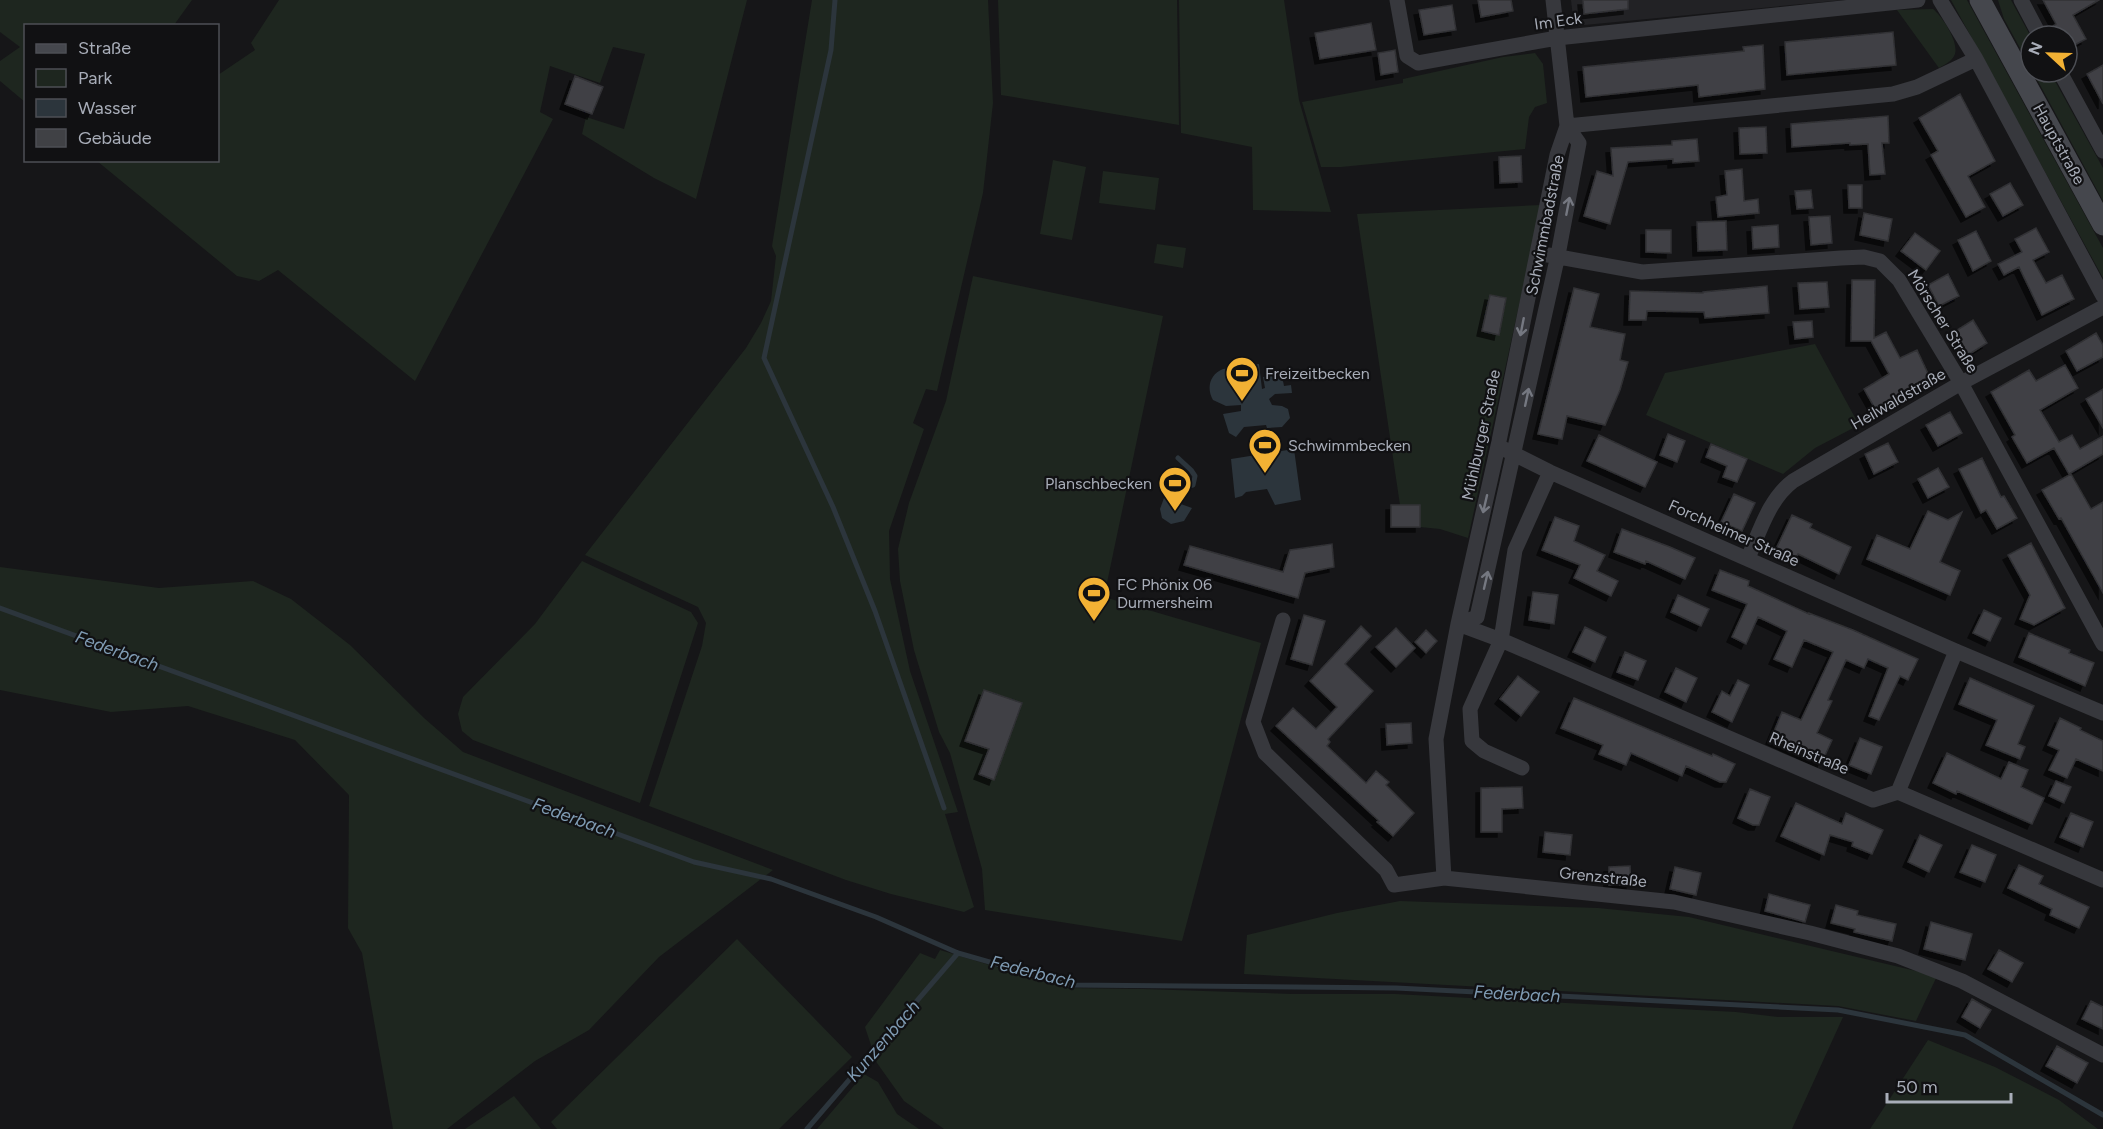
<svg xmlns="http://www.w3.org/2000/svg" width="2103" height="1129" font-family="Figtree,sans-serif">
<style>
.built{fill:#222225}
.green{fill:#1e261f}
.water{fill:#2c353c}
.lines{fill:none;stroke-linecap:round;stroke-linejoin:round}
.stream{stroke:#2c353c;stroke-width:5}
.building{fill:#404145;stroke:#303034;stroke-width:1.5;filter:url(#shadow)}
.street{stroke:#37383d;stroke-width:15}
.secondary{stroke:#45474d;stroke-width:21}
.oneway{stroke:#757881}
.labels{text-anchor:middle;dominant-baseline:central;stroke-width:4.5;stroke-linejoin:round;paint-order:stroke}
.street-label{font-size:16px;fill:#a8adb8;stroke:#111113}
.poi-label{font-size:16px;fill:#a8adb8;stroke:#111113;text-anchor:start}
.water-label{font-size:18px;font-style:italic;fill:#7f9bb3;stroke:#111113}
</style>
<defs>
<filter id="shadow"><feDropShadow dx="-5" dy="5" stdDeviation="0" flood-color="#0009"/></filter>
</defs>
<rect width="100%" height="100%" fill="#161618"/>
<path class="built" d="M1571 0H1844L1574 26Z"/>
<path class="green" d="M0 0H192L174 25 26 26 25 102 0 81V61L20 47 0 32Z
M279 0H747L696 199 654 178 582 134 586 117 624 129 645 54 613 47 600 83 550 66 540 112 553 119 415 381 278 270 259 281 237 276 97 161 218 160V75L255 50 251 43Z
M812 0H988L993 103 983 193 937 391 926 389 913 423 924 429 889 531 890 579 910 671 958 812 945 814 974 907 964 912 891 894 846 880 649 806 702 646 706 623 698 607 585 555 746 348 761 323 771 301 776 256 772 246Z
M998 0H1177L1179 125 1001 95Z
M1179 0H1284L1299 100 1331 212 1253 210 1252 147 1181 133Z
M1951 0H1967L2103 248V278Z
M1998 0H2011L2031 37V68L2004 19Z
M1933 9C1942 16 1961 44 1954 56 1952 61 1944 65 1939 68L1897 10Z
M1535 53 1543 64 1547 103 1535 107 1529 117 1525 149 1341 167H1321L1302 102 1403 83V79L1503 57Z
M2033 72H2050L2103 168V201Z
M1053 160 1086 167 1072 240 1040 234Z
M1103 171 1159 178 1155 210 1099 203Z
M1541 205 1468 538 1440 529 1420 527V505H1400L1357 214Z
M1157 244 1186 248 1183 268 1154 263Z
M973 276 1163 316 1104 597 1261 643 1182 941 985 910 982 869 950 753 939 732 914 650 900 581 898 549 909 503 946 401Z
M1815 344 1859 425 1815 448 1783 474 1646 415 1665 373Z
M582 561 691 612 698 623 640 803 473 740 462 731 458 714 463 697 535 624Z
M0 567 159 588 253 581 291 599 350 645 424 718 463 752 773 870 659 957 589 1030 535 1061 447 1129H393L362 953 348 928 349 795 295 740 188 706 111 712 0 690Z
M1400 901 1598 908 1689 917 1937 976 1916 1021 1838 1006 1244 974 1247 935 1337 913Z
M737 939 852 1057 779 1129H557L551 1122Z
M940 950 1066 988 1144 989 1292 994H1395L1736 1012 1778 1017H1843L1792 1129H944L904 1101 877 1063 865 1027 920 953 935 959Z
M1928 1040 1995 1067 2059 1100 2098 1129H1870Z
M864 1074 878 1082 897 1114 919 1129H817Z
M514 1096 541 1129H465Z"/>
<path class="water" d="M1259 364 1262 389 1265 388 1263 377 1274 375 1283 381 1284 386 1291 385 1292 393 1275 394 1269 399 1272 405 1282 406 1288 409 1290 418 1282 427 1267 428 1266 425 1244 427 1236 437 1229 433 1223 414 1241 411V405L1226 406 1213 400C1206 388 1210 374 1223 369Z
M1294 449 1301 500 1275 505 1267 489 1246 492 1242 496 1235 498 1231 459Z
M1164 498 1192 508 1184 521 1171 524 1162 518 1160 509Z"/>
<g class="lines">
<path class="stream" d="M835 0 831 50 764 358 833 507 875 611 944 808
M1178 458 1191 470 1195 476 1193 485 1184 487
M1165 483H1170L1176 481 1183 483 1184 491 1179 503
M0 608 694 862 771 879 876 917 958 953 1070 985 1396 988 1838 1010 1965 1035 2103 1115
M807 1129 958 953"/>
</g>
<path class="building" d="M1478 0H1511L1513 11 1481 17Z
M1583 0H1628V9L1584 14Z
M2043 0H2099L2073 15 2086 39 2067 49V36H2057L2052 27 2056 24Z
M1452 5 1456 30 1424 35 1419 10Z
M1371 23 1376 50 1320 59 1315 33Z
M1893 32 1896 65 1787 75 1785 42Z
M1763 45 1765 89 1699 97 1698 85 1586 97 1583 67 1744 51 1743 47Z
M1395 50 1398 72 1381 75 1378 53Z
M2103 65V104L2087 74Z
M575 76 603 87 592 114 565 104Z
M1960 94 1995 161 1968 176 1985 207 1966 217 1931 155 1938 151 1919 118Z
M1888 116 1889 143H1882L1885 174 1870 175 1868 144 1850 145V143L1792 147 1791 124Z
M1766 127 1767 153 1740 154 1739 128Z
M1697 139 1699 161 1673 163V159L1628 162 1610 224 1584 216 1597 171 1613 176 1611 148 1672 145V141Z
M1521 156 1522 182 1500 183 1499 157Z
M1742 169 1744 201 1758 199 1759 213 1718 217 1716 197 1727 195 1725 171Z
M2010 183 2023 205 2003 216 1990 194Z
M1848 185H1862V208H1849Z
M1811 190 1813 208 1797 209 1795 191Z
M1864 213 1892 219 1888 241 1860 235Z
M1830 216 1832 243 1811 245 1809 217Z
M1726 221 1727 250 1698 251 1697 222Z
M1778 225 1779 247 1753 249 1752 227Z
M2036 228 2049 252 2033 260 2046 283 2062 275 2074 299 2042 315 2019 267 2004 275 1998 264 2022 252 2015 239Z
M1646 230H1671V253L1646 252Z
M1976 231 1991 261 1973 271 1958 240Z
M1915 233 1940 251 1926 270 1901 251Z
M1948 274 1959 296 1939 306 1928 285Z
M1852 280H1875L1874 338 1886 332 1900 358 1917 350 1931 380 1896 397 1897 400 1877 412 1864 389 1889 374 1871 341H1851Z
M1827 282 1829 307 1800 309 1798 283Z
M1767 286 1769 313 1705 318 1704 312 1647 311 1646 320H1629L1630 291 1703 293V292Z
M1574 288 1599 294 1590 327 1625 334 1620 360 1628 362 1620 390 1605 425 1567 416 1562 439 1538 434Z
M1490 295 1506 298 1499 335 1482 331Z
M1973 320 1987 343 1968 355 1954 332Z
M1812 321 1813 337 1795 339 1793 322Z
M2096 333 2103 345V357L2077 371 2066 351Z
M2065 365 2078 388 2040 410 2059 442 2072 435 2080 449 2103 436V454L2069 474 2054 448 2027 463 2012 437 2015 435 1991 392 2029 370 2036 381Z
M2103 389V428L2086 399Z
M1950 412 1962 433 1938 446 1926 425Z
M1668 434 1685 441 1677 462 1660 455Z
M1599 435 1657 462 1645 487 1587 461Z
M1888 443 1898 462 1874 474 1865 454Z
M1711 444 1747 459 1737 482 1723 477 1727 466 1706 457Z
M1982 458 2001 497 2004 496 2017 518 1997 529 1986 510 1981 513 1959 469Z
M1938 468 1949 487 1928 498 1918 479Z
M2071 474 2091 509 2103 502V593L2061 518 2059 519 2042 490Z
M1734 494 1755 503 1742 531 1721 522Z
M1391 505H1420V527H1391Z
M1928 511 1948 520 1962 512 1940 562 1960 571 1950 595 1867 559 1877 535 1910 549Z
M1792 515 1812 524 1810 528 1851 547 1839 574 1798 554 1796 558 1776 549Z
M1555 517 1579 526 1574 541 1605 555 1597 571 1618 581 1611 596 1574 578 1580 565 1542 550Z
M1622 529 1670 547 1695 558 1685 579 1646 561 1645 564 1614 552Z
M2031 543 2065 608 2034 625 2020 619 2030 595 2008 555Z
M1332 544 1334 567 1305 573 1298 598 1184 565 1190 546 1283 572 1290 550Z
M1720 570 1749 581 1748 586 1809 614V613L1853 630 1918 659 1908 680 1900 676 1879 720 1869 716 1888 668 1868 659 1864 668 1846 660 1828 700 1832 701 1817 733 1832 740 1822 762 1771 739 1782 712 1801 720 1833 652 1804 640 1792 667 1774 659 1787 631 1758 617 1746 644 1732 637 1747 604 1712 590Z
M1533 592 1558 595 1554 624 1529 620Z
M1678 595 1709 609 1701 626 1671 612Z
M1984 610 2001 618 1990 641 1973 633Z
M1304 615 1325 621 1312 665 1291 659Z
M1361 626 1371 636 1345 664 1373 691 1328 739 1330 742 1327 746 1366 783 1376 771 1389 782 1386 785 1414 813 1393 836 1377 822 1379 821 1276 726 1293 708 1316 729 1337 707 1310 681Z
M1585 627 1606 637 1595 662 1573 652Z
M1396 628 1415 648 1396 667 1376 647Z
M1426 630 1437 641 1426 653 1415 642Z
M2029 633 2070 650 2069 653 2094 663 2085 686 2019 657Z
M1625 652 1646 661 1638 680 1617 672Z
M1676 668 1697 678 1686 702 1665 692Z
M1518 676 1539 692 1521 716 1500 699Z
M1970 678 2034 706 2018 744 2025 747 2020 759 1986 745 1997 720 1959 704Z
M1738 680 1749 685 1732 722 1712 712 1722 691 1730 696Z
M984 690 1022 703 994 780 979 774 989 749 965 741Z
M1574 698 1712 756 1713 754 1735 764 1726 782H1720L1686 766 1682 776 1631 753 1626 765 1599 754 1603 745 1561 728Z
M2060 718 2081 728 2080 730 2103 741V771L2076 759 2067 778 2049 770 2059 750 2048 745Z
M1411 723 1412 743 1387 745 1386 724Z
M1860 738 1882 747 1871 774 1849 765Z
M1947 753 2001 779 2009 762 2028 770 2021 787 2044 798 2032 824 1957 791 1956 794 1933 783Z
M2056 781 2071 787 2064 803 2049 796Z
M1522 787 1523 808 1502 809V832H1481V788Z
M1750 789 1770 797 1759 825H1753L1738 818Z
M1796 803 1842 824 1846 813 1883 830 1872 854 1852 846 1853 842 1830 835 1824 855 1781 836Z
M2071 813 2093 822 2083 847 2060 837Z
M1545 832 1572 835 1570 855 1543 852Z
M1920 835 1942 845 1929 872 1908 862Z
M1972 845 1996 855 1985 882 1960 872Z
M2019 865 2043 876 2039 884 2089 907 2079 928 2050 915 2052 909 2008 888Z
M1630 866 1631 885H1609V867Z
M1675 867 1701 873 1696 895 1670 889Z
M1769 894 1810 905 1805 922 1765 911Z
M1836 905 1858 911 1857 915 1896 924 1892 941 1854 932 1855 929 1831 923Z
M1931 922 1972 934 1965 960 1924 949Z
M1999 950 2023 963 2012 982 1988 969Z
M1972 999 1991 1010 1980 1028 1962 1017Z
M2091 1001 2103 1007V1029L2082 1019Z
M2057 1046 2088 1063 2077 1083 2046 1066Z"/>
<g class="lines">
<path class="street" d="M1397 0 1407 56 1418 63 1557 38 1918 0
M1940 0 1976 59 2103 296
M2021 0 2040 36
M2060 72 2103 151
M1567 126 1893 94 1917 87 1976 59
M1537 253 1642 272 1841 258 1864 257 1880 261 1899 280 1961 383 2103 644
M1498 446 1550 472 1956 651 2103 713
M1748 558C1760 531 1769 499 1793 481L1961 383 2103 307
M1283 620 1253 722 1265 753 1386 870 1394 885 1444 878 1674 902 1810 933 1898 956 1962 981 2103 1055
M1458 624 1501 640 1873 800 1898 792 2103 880
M1458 624 1477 617 1558 255 1579 143 1567 126
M1522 768 1484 751 1472 741 1470 709 1501 640 1515 550 1550 472
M1898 792 1956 651
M1444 878 1436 739 1458 624 1498 446 1557 155 1567 126 1553 0"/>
<path class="secondary" d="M1980 0 2103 225"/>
</g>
<defs><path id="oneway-shaft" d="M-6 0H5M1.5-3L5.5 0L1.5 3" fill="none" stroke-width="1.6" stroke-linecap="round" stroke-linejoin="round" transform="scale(1.5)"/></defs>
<g class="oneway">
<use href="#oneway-shaft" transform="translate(1568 206) rotate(-79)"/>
<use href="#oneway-shaft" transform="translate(1522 327) rotate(101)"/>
<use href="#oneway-shaft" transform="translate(1527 397) rotate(-78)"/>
<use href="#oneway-shaft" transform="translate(1485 504) rotate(103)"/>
<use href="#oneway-shaft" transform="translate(1486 580) rotate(-77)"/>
</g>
<defs>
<symbol id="stadium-pin" viewBox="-11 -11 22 30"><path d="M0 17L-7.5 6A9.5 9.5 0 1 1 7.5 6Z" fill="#f2b134" stroke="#111113"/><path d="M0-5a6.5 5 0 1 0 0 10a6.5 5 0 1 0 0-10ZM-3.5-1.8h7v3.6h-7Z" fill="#111"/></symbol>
</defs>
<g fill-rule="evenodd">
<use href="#stadium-pin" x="1223" y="354" width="38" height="52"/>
<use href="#stadium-pin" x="1246" y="426" width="38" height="52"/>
<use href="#stadium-pin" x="1156" y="464" width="38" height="52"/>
<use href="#stadium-pin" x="1075" y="574" width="38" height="52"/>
</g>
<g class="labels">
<g class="street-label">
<text transform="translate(1558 21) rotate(-8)">Im Eck</text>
<text transform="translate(2059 144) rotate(61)">Hauptstraße</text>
<text transform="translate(1545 225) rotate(-79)">Schwimmbadstraße</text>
<text transform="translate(1943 321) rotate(58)">Mörscher Straße</text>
<text transform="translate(1898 399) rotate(-30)">Heilwaldstraße</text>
<text transform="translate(1481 435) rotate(-78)">Mühlburger Straße</text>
<text transform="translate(1734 533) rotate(24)">Forchheimer Straße</text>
<text transform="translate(1809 753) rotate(23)">Rheinstraße</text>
<text transform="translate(1603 877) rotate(6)">Grenzstraße</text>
</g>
<g class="poi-label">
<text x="1265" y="373">Freizeitbecken</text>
<text x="1288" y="445">Schwimmbecken</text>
<text x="1152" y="483" text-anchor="end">Planschbecken</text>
<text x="1117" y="584">FC Phönix 06<tspan x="1117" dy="18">Durmersheim</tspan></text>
</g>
<g class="water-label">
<text transform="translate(117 651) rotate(20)">Federbach</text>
<text transform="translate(574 818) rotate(20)">Federbach</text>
<text transform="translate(1033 972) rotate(14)">Federbach</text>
<text transform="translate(1517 994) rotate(3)">Federbach</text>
<text transform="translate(883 1041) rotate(-49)">Kunzenbach</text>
</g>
</g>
<rect x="24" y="24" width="195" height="138" fill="#111113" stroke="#4d4f55" stroke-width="1.5"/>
<rect x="36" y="44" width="30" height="9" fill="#45474d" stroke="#4d4f55" stroke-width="1.5"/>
<text x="78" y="54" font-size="18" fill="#a8adb8">Straße</text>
<rect x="36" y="69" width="30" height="18" fill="#1e261f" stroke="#4d4f55" stroke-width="1.5"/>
<text x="78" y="84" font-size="18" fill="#a8adb8">Park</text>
<rect x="36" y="99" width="30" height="18" fill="#2c353c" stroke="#4d4f55" stroke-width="1.5"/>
<text x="78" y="114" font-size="18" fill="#a8adb8">Wasser</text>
<rect x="36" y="129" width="30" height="18" fill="#404145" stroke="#4d4f55" stroke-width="1.5"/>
<text x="78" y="144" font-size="18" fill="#a8adb8">Gebäude</text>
<g transform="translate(2049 54) rotate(292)"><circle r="28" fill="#111113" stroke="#4d4f55" stroke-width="1.5"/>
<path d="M0-4.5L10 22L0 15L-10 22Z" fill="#f2b134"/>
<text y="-9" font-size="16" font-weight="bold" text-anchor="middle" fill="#a8adb8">N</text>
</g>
<path d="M1887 1093v9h124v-9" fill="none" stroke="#a8adb8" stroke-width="3"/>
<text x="1896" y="1093" font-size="18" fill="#a8adb8" stroke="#111113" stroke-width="4.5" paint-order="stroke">50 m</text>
</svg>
